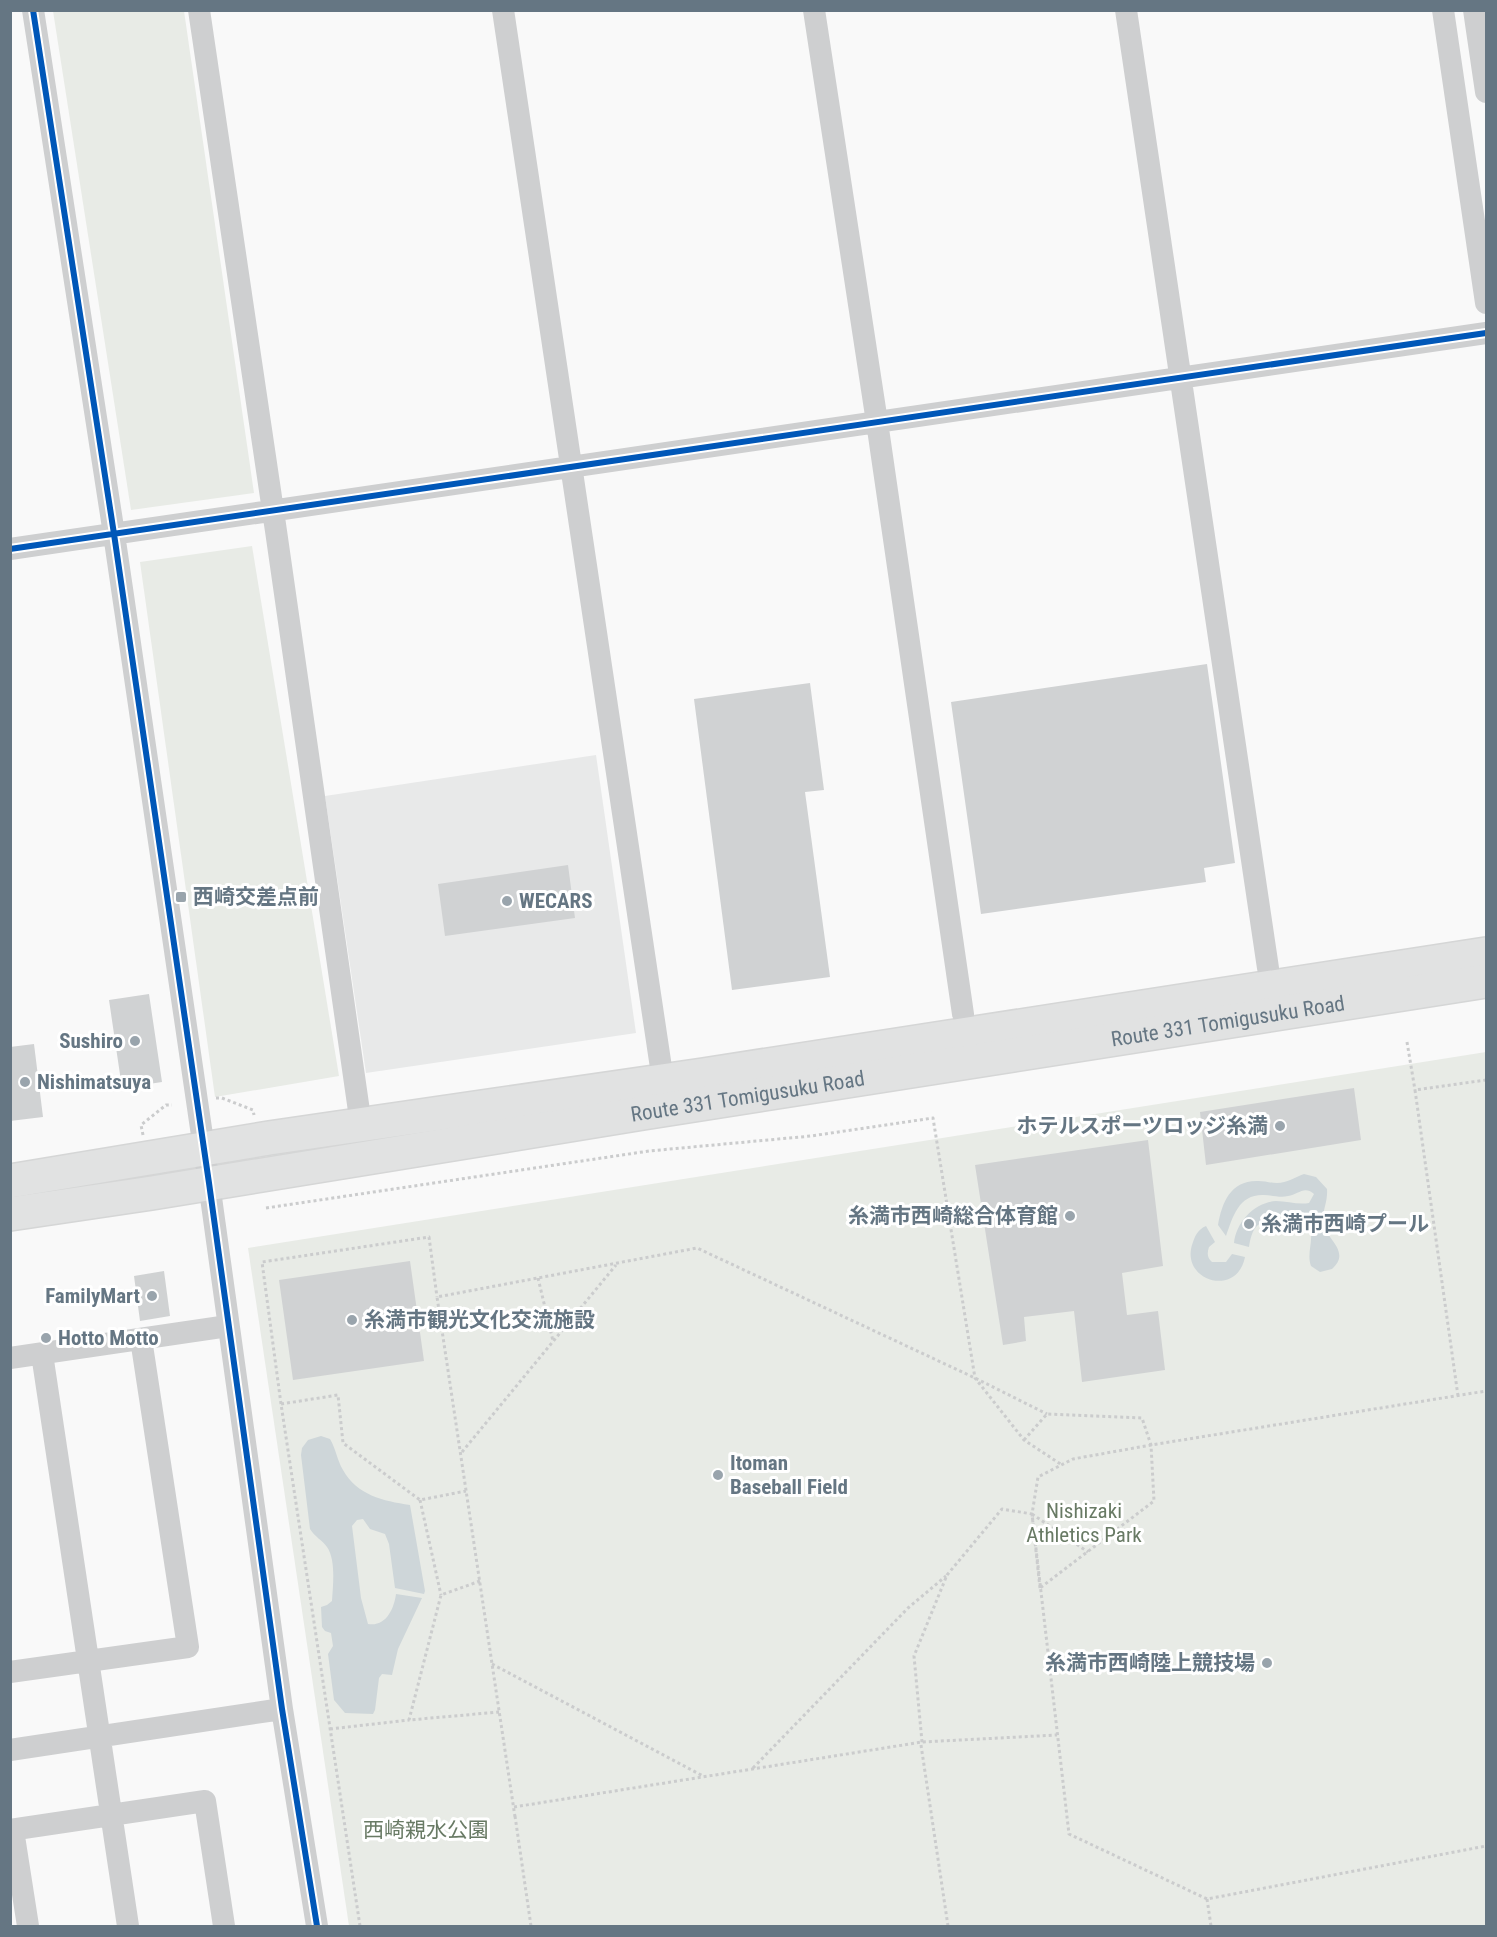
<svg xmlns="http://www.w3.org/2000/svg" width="1497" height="1937" font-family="'Roboto Condensed','Noto Sans JP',sans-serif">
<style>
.built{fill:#e8e9e9}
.green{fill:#e8ebe6}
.water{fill:#ced6d9}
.building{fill:#d0d2d3}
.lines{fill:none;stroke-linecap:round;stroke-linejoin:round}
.highway-casing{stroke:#d5d6d6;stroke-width:36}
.path{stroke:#cbcccd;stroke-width:3;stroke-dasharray:3 3;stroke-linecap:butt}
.minor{stroke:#cecfd0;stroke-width:22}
.highway{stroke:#e1e2e2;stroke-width:33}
.cycleway-casing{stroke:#fff;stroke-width:10}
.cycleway{stroke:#0057b8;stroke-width:6}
.poi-dot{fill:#99a4ac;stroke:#fff;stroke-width:2}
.labels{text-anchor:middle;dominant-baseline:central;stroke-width:6;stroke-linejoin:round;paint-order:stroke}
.poi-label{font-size:21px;font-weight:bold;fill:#657683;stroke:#fff;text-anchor:start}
.street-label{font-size:21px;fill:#657683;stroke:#fff}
.park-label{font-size:21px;fill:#687a64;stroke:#fff}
</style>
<rect width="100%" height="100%" fill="#f9f9f9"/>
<path class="built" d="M596 755 636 1033 366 1073 325 796Z"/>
<path class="green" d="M53 11H184L254 493 131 510Z
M252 546 339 1076 215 1097 140 562Z
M1486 1052V1926H349L248 1248Z"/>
<path class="water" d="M1304 1174 1316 1177 1327 1189C1328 1202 1322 1211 1323 1222 1325 1239 1352 1251 1332 1269L1320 1272 1311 1266C1306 1253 1315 1238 1309 1228 1299 1210 1271 1212 1258 1225 1252 1230 1250 1240 1249 1247L1234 1243C1236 1222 1255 1202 1276 1201 1287 1201 1298 1205 1309 1203L1314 1194C1304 1185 1298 1195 1288 1196 1280 1198 1272 1195 1264 1195 1239 1194 1233 1216 1226 1236L1218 1225C1222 1202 1231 1180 1258 1181 1265 1181 1271 1183 1277 1183 1287 1183 1295 1177 1304 1174Z
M1206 1226 1215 1242 1209 1247C1207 1253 1207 1258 1212 1262H1226L1232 1254 1245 1257C1237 1298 1181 1281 1192 1245 1195 1236 1197 1230 1206 1226Z
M321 1436 330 1439C336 1449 337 1460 343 1470 357 1495 383 1501 410 1505L425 1591 424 1594 395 1588 389 1544 385 1534 370 1529 363 1519 357 1520 352 1526 361 1598 368 1624C386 1627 394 1609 396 1594L422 1598 398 1649 392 1675 382 1674 379 1678 375 1710 373 1714 345 1713 334 1700 328 1654 333 1646 331 1633 325 1631 322 1627 321 1607 327 1605 332 1601C333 1585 336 1560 327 1547 322 1540 315 1537 310 1529L301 1455 302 1448 308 1440Z"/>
<path class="building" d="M1207 664 1235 863 1204 868 1206 882 981 914 951 702Z
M810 683 824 790 805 792 830 977 732 990 694 699Z
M568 865 575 918 445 936 438 884Z
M149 994 162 1082 122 1088 109 1000Z
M34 1044 43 1117 10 1121V1047Z
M1354 1088 1361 1140 1206 1165 1200 1112Z
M1148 1140 1163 1266 1122 1273 1127 1315 1158 1311 1165 1370 1082 1382 1074 1311 1024 1317 1026 1341 1003 1345 975 1165Z
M410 1261 424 1361 293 1380 279 1280Z
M164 1271 170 1316 140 1321 134 1276Z"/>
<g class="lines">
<defs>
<g id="highway">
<path d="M10 1181 269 1138 703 1075 1486 954"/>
<path id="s1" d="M10 1214 152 1193 643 1113 1486 981"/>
</g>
</defs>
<use href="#highway" class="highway-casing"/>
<path class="path" d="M1407 1042 1415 1090
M216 1098H222L253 1110 254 1115
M143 1135 141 1125 166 1105H172
M266 1208 649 1151 811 1136 933 1118 975 1378 1024 1440 1062 1465
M538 1278 553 1341
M1458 1396 1415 1090 1486 1080
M281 1404 262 1262 429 1237 437 1297
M1024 1440 1047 1414 1142 1418 1151 1445 1154 1501 1040 1588
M462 1452 616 1265
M420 1500 441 1595
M1032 1514 1088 1552
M480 1581 441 1595 409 1720 499 1712
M1040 1588 1032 1514 1069 1834 1207 1899 1486 1846
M492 1664 703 1776
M330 1729 409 1720
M753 1768 908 1608 946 1576
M514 1807 922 1742 1057 1735
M515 1816 531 1926
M515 1817 437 1297 697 1248 975 1378 1047 1414
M1207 1899 1211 1926
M360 1926 281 1404 338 1395 343 1443 420 1500 466 1491
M948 1926 921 1745 922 1742 914 1656 947 1575 1002 1509 1032 1514 1038 1477 1073 1459 1151 1445 1486 1391"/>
<path class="minor" d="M33 10 114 534 209 1183 282 1709 317 1926
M199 10 276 531 361 1125
M503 10 663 1081
M814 10 877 422 963 1014
M1126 10 1268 968
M1443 10 1486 303
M1474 10 1486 92
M10 549 1486 333
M42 1354 128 1926
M10 1358 228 1326
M10 1672 188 1647 141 1339
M10 1750 282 1709
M10 1830 205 1801 224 1926
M13 1830 28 1926"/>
<use href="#highway" class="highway"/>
<defs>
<path id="cycleway" d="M33 10 114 534 209 1183 282 1709 317 1926
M10 549 1486 333"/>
</defs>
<use href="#cycleway" class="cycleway-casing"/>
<use href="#cycleway" class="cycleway"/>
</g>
<g class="poi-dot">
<rect x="175" y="891" width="12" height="12" rx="3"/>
<circle cx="507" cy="901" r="6"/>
<circle cx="135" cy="1041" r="6"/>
<circle cx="25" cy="1082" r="6"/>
<circle cx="1280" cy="1126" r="6"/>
<circle cx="1070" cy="1216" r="6"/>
<circle cx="1249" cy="1224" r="6"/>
<circle cx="152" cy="1296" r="6"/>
<circle cx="352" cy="1320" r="6"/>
<circle cx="46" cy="1338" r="6"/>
<circle cx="718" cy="1475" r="6"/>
<circle cx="1267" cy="1663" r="6"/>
</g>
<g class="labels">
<g class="poi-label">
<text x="193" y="897">西崎交差点前</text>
<text x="519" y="901">WECARS</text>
<text x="123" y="1041" text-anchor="end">Sushiro</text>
<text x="37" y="1082">Nishimatsuya</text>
<text x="1268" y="1126" text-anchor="end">ホテルスポーツロッジ糸満</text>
<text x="1058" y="1216" text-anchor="end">糸満市西崎総合体育館</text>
<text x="1261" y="1224">糸満市西崎プール</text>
<text x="140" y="1296" text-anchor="end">FamilyMart</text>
<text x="364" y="1320">糸満市観光文化交流施設</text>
<text x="58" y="1338">Hotto Motto</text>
<text x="730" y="1463">Itoman<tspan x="730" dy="24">Baseball Field</tspan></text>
<text x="1255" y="1663" text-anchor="end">糸満市西崎陸上競技場</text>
</g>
<g class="street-label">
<text stroke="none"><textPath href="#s1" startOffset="1233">Route 331 Tomigusuku Road</textPath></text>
<text stroke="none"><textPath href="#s1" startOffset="747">Route 331 Tomigusuku Road</textPath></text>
</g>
<g class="park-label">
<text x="1084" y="1511">Nishizaki<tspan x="1084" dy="24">Athletics Park</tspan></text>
<text x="426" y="1830">西崎親水公園</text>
</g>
</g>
<rect width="1497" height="1937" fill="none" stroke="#657683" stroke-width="24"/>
</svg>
